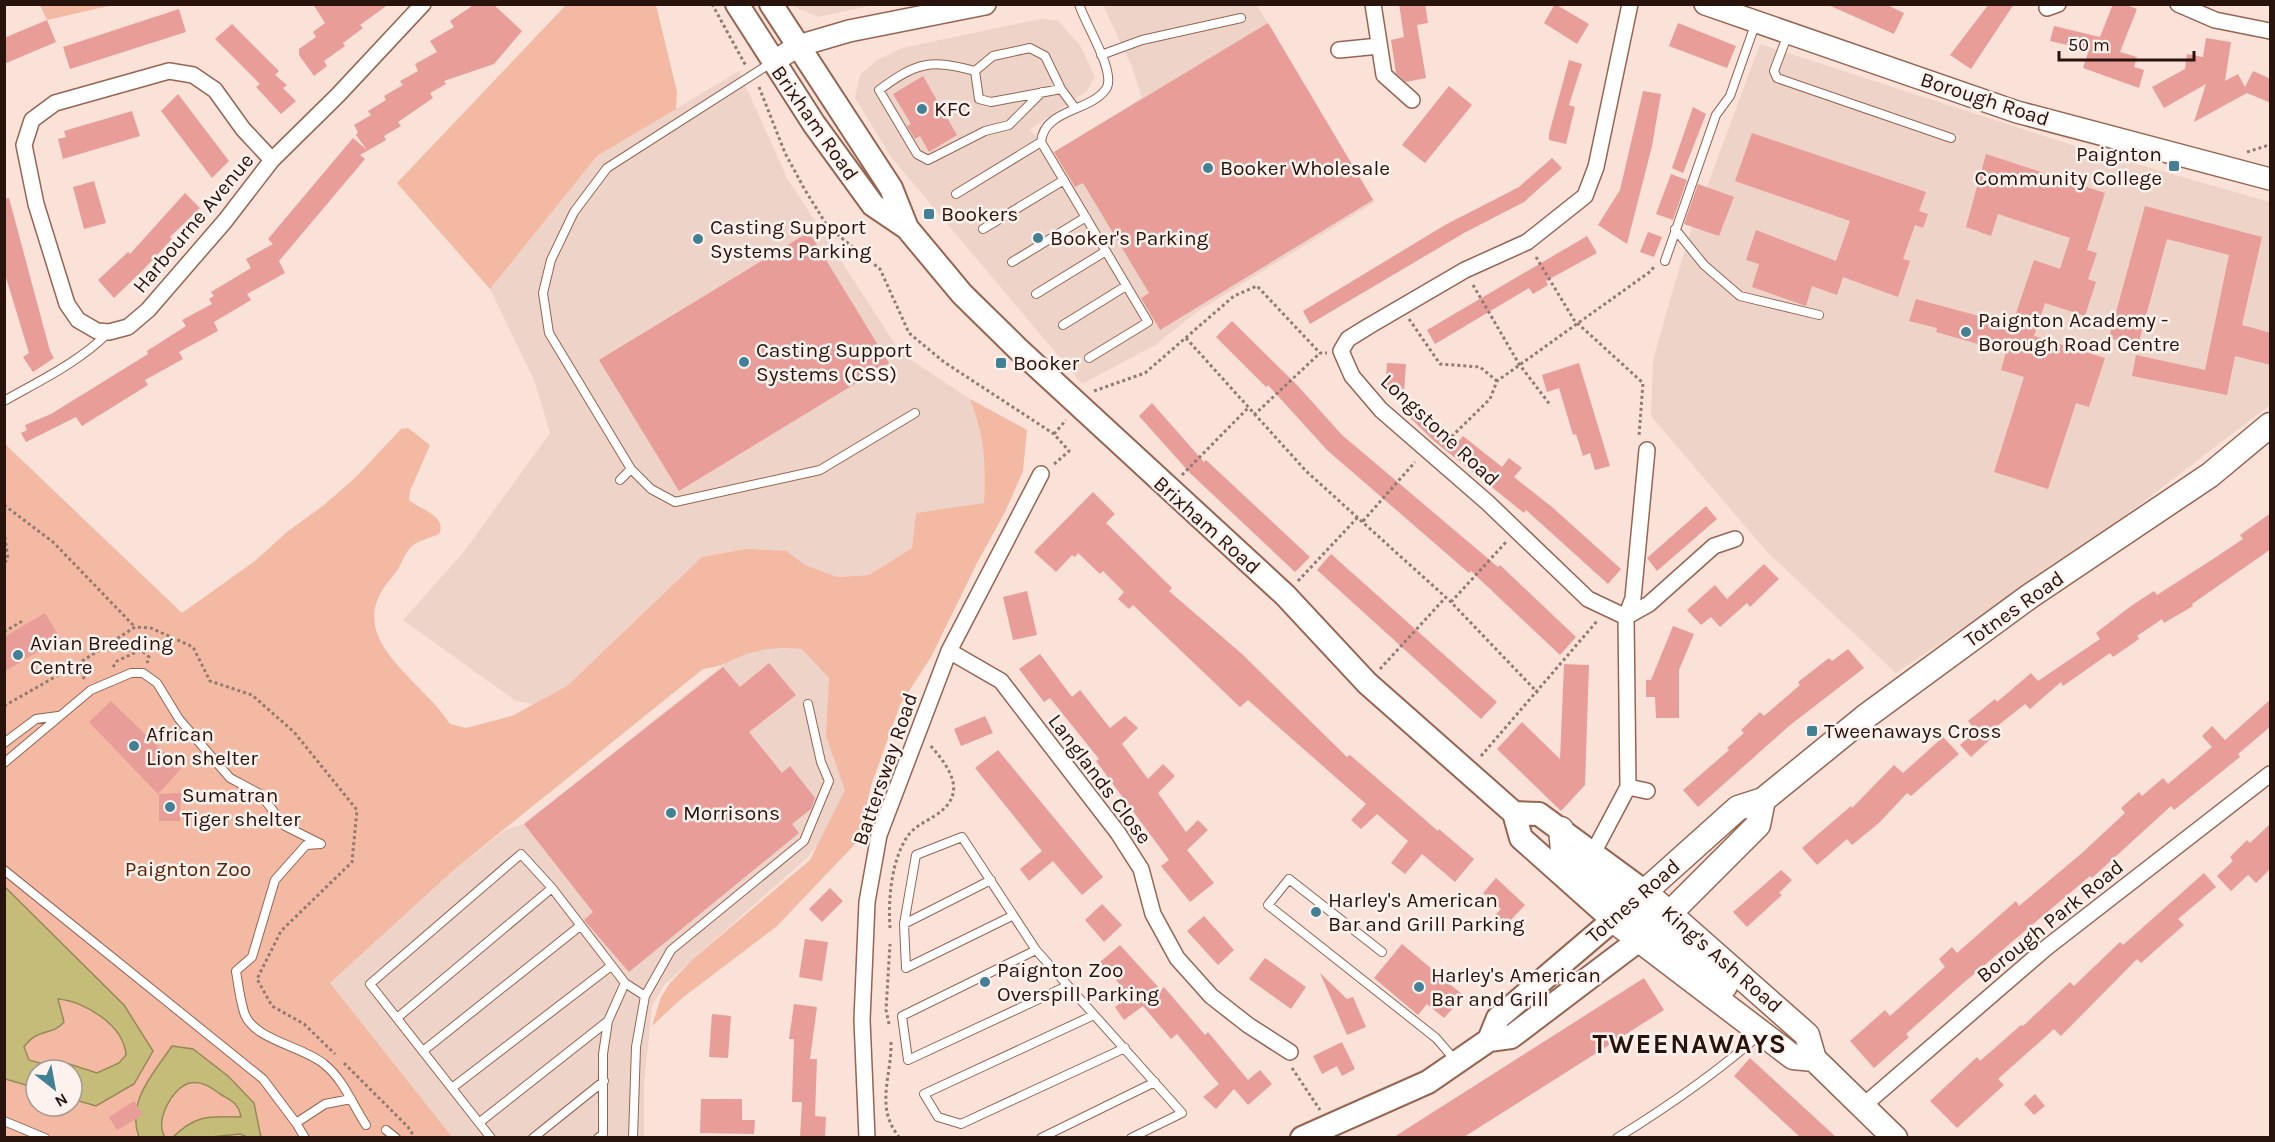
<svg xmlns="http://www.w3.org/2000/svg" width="2275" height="1142" font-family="Karla,sans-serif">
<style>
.built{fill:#eed3c8}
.green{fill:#f3b9a2;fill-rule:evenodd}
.water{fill:#c4bc78;stroke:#958a58;stroke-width:1.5;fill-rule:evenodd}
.building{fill:#e89d99}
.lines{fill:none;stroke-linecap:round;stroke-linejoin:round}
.service-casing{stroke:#976450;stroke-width:10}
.minor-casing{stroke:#976450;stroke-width:18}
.secondary-casing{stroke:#976450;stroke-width:24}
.primary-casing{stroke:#976450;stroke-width:26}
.trunk-casing{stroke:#976450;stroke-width:27}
.path{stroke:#917b73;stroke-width:3;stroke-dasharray:3 3;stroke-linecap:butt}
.service{stroke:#fff;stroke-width:8}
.minor{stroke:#fff;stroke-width:15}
.secondary{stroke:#fff;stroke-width:21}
.primary{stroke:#fff;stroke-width:22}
.trunk{stroke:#fff;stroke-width:24}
.poi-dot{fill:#428096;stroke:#fef2ee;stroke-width:2}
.labels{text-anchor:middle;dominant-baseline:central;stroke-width:5;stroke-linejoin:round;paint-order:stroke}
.street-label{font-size:21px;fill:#28140c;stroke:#fef2ee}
.poi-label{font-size:21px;fill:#28140c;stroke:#fef2ee;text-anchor:start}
.park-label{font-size:21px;fill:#5c2002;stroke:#fef2ee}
.district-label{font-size:27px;font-weight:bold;letter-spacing:1.5px;fill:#28140c;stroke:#fef2ee}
</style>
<rect width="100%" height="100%" fill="#fae2d9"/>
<path class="built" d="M790 5H874L818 17Z
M1103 5H1257L1375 202 1198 311 1155 345 1082 384 891 157 855 98 860 75 877 60 902 48 1040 19 1057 20 1080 45 1095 77 1087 91 1029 130 1054 152 1142 98 1132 67Z
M1760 44 2081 148 2270 202V405L2084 547 1896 673 1767 552 1651 416 1653 361 1669 303 1692 227Z
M739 71 787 178 901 353 970 399 981 426 986 460 984 504 916 513 912 548 869 575 837 577 805 565 787 551 702 557 567 686 535 704 516 701 403 620 463 553 550 433 535 382 490 289 597 156Z
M793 632 833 665 850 796 840 817 809 856 665 984 652 1006 644 1086V1137H451L330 983 456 868 505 830 524 824 757 638Z"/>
<path class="green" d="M40 5H113L47 20Z
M566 5H656L677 92 676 109 597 156 490 289 397 183Z
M970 399 1027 430 1023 471 1005 512 977 563 931 657 900 705 872 783 857 842 777 926 681 999 652 1026 661 997 670 983 692 960 810 860 845 790 826 736 829 678 802 649C783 647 763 648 744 655 726 662 725 666 703 669L456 868 330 983 452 1137H5V444L182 613 255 561 287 532 324 505 356 477 401 429 408 428 430 445 410 491 409 500C418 509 448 515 439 534 430 538 416 541 410 548 403 556 401 567 393 576 337 637 421 678 450 724L466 728 512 716 567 686 702 557 745 549 787 551 805 565 837 577 869 575 912 548 916 513 984 503C986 463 985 437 970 399ZM36 1070H72V1106H36Z"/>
<path class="water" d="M5 887 124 1005 153 1051 134 1084 96 1106 72 1099V1070H36V1088L5 1079ZM58 999C84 1001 124 1025 126 1055L119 1063 97 1073 66 1063 43 1064 29 1060 24 1047C38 1027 53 1036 64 1022Z
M172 1046 193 1049 228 1076 254 1103 261 1137H247L240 1134 211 1137H173C198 1113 210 1117 241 1117 239 1103 230 1100 220 1094 211 1087 202 1081 190 1083 172 1087 154 1122 165 1137H139C126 1102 153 1074 172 1046Z"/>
<path class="building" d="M313 4H389L360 25 363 28 343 43 345 46 324 61 327 66 314 76 299 55V49L316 37 313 32 325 23Z
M475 4H493L522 31 494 64 444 81 446 84 430 93 433 98 398 122 401 126 384 136 386 140 360 155 365 159 279 261 285 273 247 294 251 300 214 322 218 331 179 352 183 359 145 380 148 385 82 426 76 417 26 442 21 433 27 430 25 425 51 414 148 354 147 351 186 326 182 320 212 304 209 299 214 296 211 292 251 268 246 259 273 244 268 239 353 138 367 150 356 135 358 132 354 125 371 115 368 111 386 100 384 96 403 85 400 81 418 71 415 64 437 52 430 41 454 27 450 21Z
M1399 4H1425L1428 23 1417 25 1426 78 1406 82 1396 73 1391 40 1404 37Z
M1555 4 1589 24 1577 44 1544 23Z
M1826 4H1885L1904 13 1894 34Z
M1989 4H2014L1971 69 1950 55Z
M2113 4H2124L2137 9 2120 52 2137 57 2134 67 2144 70 2139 88 2083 68 2089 50 2050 41 2054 26 2100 37Z
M179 9 186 32 70 69 63 47Z
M47 20 56 42 4 64V38Z
M1268 23 1373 200 1160 330 1141 298 1149 293 1083 183 1075 187 1054 152Z
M1678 23 1736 46 1727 68 1669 46Z
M232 24 279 71 275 75 287 85 283 88 296 101 281 114 256 87 260 84 215 39Z
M2206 38 2231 42 2225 81 2238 74 2245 87 2253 71 2271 79V103L2247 93 2194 122 2206 84 2164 108 2152 87 2185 69 2187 54 2203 57Z
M1569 60 1582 64 1569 105 1575 107 1566 144 1549 140V134Z
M923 76 957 135 929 152 920 136 915 139 907 126 911 124 893 94Z
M1449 86 1472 105 1425 163 1402 145Z
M1643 91 1661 94 1652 146 1627 244 1598 225 1620 190Z
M178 94 229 161 212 178 161 111Z
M1693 107 1706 114 1683 173 1672 168Z
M132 111 140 136 63 159 58 139 66 137 64 131Z
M1752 133 1926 192 1919 211 1928 214 1923 228 1915 225 1903 259 1910 261 1898 297 1843 277 1837 295 1812 286 1806 306 1752 287 1759 264 1746 260 1756 230 1836 261 1850 221 1735 181Z
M1986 154 2105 193 2087 250 2097 253 2088 279 2096 282 2085 316 2045 303 2034 336 2105 358 2089 407 2076 403 2048 489 1994 472 2024 377 2001 370 2006 352 1936 332 1937 328 1909 321 1916 299 2012 325 2034 260 2060 269 2070 238 1998 214 1991 236 1966 227Z
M1552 158 1562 168 1524 202 1464 233 1310 324 1303 311 1445 225 1519 187Z
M1671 174 1687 180 1673 220 1656 214Z
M94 181 106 223 84 229 73 187Z
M1698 184 1734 197 1719 236 1684 224Z
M185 193 200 208 170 237 172 239 144 269 114 298 98 280 128 252 130 254Z
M9 198 50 351 54 358 33 372 23 357 29 353 4 271V199Z
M2145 206 2262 237 2242 325 2271 333V365L2235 356 2227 395 2132 376 2136 355 2205 370 2229 255 2167 239 2138 345 2109 338Z
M809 232 889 363 679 491 599 360Z
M1648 232 1662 237 1654 257 1640 252Z
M1587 236 1597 253 1546 281 1548 285 1533 294 1529 288 1435 344 1427 330Z
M1232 321 1297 385 1342 435 1498 567 1500 565 1576 637 1560 655 1471 571 1469 573 1327 450 1268 385 1266 387 1216 337Z
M1387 363 1406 364 1404 392 1385 391Z
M1579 363 1610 466 1595 470 1590 453 1583 456 1576 434 1573 435 1559 388 1547 392 1542 375Z
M1417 401 1458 442 1463 436 1502 467 1509 458 1522 468 1514 477 1552 507 1621 569 1608 584 1526 510 1524 513 1434 441 1405 413Z
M1152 403 1204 462 1206 460 1310 557 1295 572 1190 473 1139 416Z
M1093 492 1115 514 1106 523 1172 588 1169 591 1242 654 1347 757 1350 755 1438 831 1439 829 1474 859 1455 882 1422 854 1405 874 1391 863 1408 841 1377 814 1361 829 1351 820 1366 804 1248 700 1240 707 1133 605 1129 609 1118 599 1124 592 1103 571 1100 574 1078 553 1075 557 1072 555 1056 572 1034 552Z
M1706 506 1717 519 1657 571 1647 558Z
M2271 513V549L2192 604 2193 606 2164 623 2162 619 2137 636 2139 639 2113 657 2110 653 2063 686 2061 682 2030 709 2025 704 1991 731 1995 735 1971 757 1960 745 1976 731 1968 721 1995 699 1997 702 2031 673 2038 681 2100 639 2096 633 2131 606 2154 591 2157 595 2213 559 2243 539 2240 535Z
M1331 554 1497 702 1481 719 1317 570Z
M1764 564 1779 579 1750 607 1747 603 1720 627 1711 617 1701 625 1687 610 1715 585 1727 599Z
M1027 591 1037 635 1013 640 1003 597Z
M45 613 60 638 4 672V637Z
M1673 626 1694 634 1679 670V718H1656L1655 697H1646V680H1651Z
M1848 649 1864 668 1789 726 1698 807 1683 790 1729 750 1727 748 1744 733 1741 730 1760 712 1764 716 1800 685 1798 682 1829 658 1832 661Z
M1040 654 1072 697 1080 690 1110 728 1125 716 1138 728 1122 744 1148 779 1163 764 1175 776 1158 793 1186 832 1198 820 1208 830 1187 850 1214 883 1190 902 1161 866 1169 860 1096 761 1099 759 1050 698 1044 702 1019 669Z
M769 663 796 695 749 732 782 773 790 766 815 798 811 809 792 824 799 833 629 972 584 920 593 912 524 824 723 667 740 687Z
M1564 664 1589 665 1585 785 1561 811 1497 749 1522 722 1560 759Z
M2271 699V726L2238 754 2240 757 2174 810 2171 806 2092 878 2090 876 1961 985 1906 1034 1909 1037 1874 1068 1850 1041 1885 1010 1890 1016 1945 967 1939 959 1952 947 1957 953 2016 901 2019 906 2082 853 2125 813 2121 808 2139 792 2142 796 2163 778 2168 784 2212 747 2202 736 2212 726 2225 740Z
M111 701 181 769 158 794 89 722Z
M985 716 993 733 961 746 954 729Z
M1943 737 1959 754 1911 796 1907 793 1879 823 1852 845 1847 839 1817 865 1802 848 1851 806 1852 808 1894 765 1903 773Z
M998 750 1103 877 1082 895 1053 861 1029 881 1020 869 1042 851 975 768Z
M181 793 180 821H159V794Z
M2271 823V868L2256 883 2248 875 2231 891 2217 876 2233 861 2230 857 2247 840 2250 843Z
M1781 870 1792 880 1779 893 1782 895 1747 927 1733 912Z
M2204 873 2216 887 2178 919 2184 925 2141 963 2137 959 2061 1036 2054 1029 1998 1079 2004 1085 1957 1128 1930 1101 1977 1057 1980 1061 2021 1025 2023 1026 2070 982 2074 986 2120 942 2123 945Z
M1496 878 1525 905 1506 925 1495 915 1501 909 1483 893Z
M830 888 843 901 822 922 809 909Z
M1102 904 1122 925 1104 942 1085 920Z
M1204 916 1234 950 1218 965 1187 931Z
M805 939 828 942 822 981 799 977Z
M1402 944 1464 996 1444 1018 1427 1004 1418 1015 1374 978Z
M1120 945 1161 990 1164 987 1205 1035 1208 1032 1248 1080 1260 1070 1272 1084 1248 1105 1234 1089 1216 1109 1203 1097 1219 1084 1177 1034 1171 1039 1143 1006 1124 1020 1115 1007 1130 996 1100 962Z
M1265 958 1306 987 1291 1009 1249 979Z
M1320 973 1347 999 1353 997 1366 1027 1347 1035Z
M1644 978 1664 1010 1464 1137H1394Z
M794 1004 817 1007 810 1059H817L815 1116 826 1117 825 1137H800L802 1102H792L794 1039H789Z
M712 1014 731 1016 728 1058 709 1057Z
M1342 1042 1355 1069 1342 1076 1337 1066 1322 1074 1313 1056Z
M1750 1058 1836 1137H1800L1734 1076Z
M2035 1094 2045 1106 2034 1115 2024 1104Z
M701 1099H742V1120H755L754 1134 700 1133Z
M134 1101 143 1115 117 1130 109 1117Z"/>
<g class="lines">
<defs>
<path id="service" d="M1079 4C1085 24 1117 73 1106 89 1090 112 1044 109 1041 142L1148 322 1089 358
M1788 34 1774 71 1777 78 1951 138
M1101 55 1142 40 1241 18
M771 63 607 168 574 212 551 260 543 293 549 333 631 469 651 489 675 502 820 470 915 413
M975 71C930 59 917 62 879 90L917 154 928 160 985 131 1009 125 1042 92
M1061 89 991 102 979 99 975 71 993 56 1030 48 1045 56 1061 89 1075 108
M956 194 1041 142
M983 229 1064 180
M1675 229 1704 265 1740 296 1819 315
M1665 261 1716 115 1730 96 1756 22
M1012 262 1086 217
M1036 294 1106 251
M1063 325 1126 286
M4 401C41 380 79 362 108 333
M620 480 631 469
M4 743 36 719 58 716
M4 763 91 690 131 673H143L157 683 179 719 230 778 260 794 285 826 321 844 306 845 275 880 252 957 236 971C238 984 240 999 244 1012 252 1040 303 1046 324 1064 344 1080 352 1104 366 1125
M4 870 263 1079 296 1123
M991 880 904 924 906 968 1012 916
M904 924 916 855 962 837 1036 950 1182 1113 1131 1138
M1036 950 902 1016 908 1060 1067 986
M1382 952 1289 879 1268 905 1436 1038 1455 1060
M1094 1015 924 1094 938 1117 961 1124 1125 1048
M397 1018 552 888
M423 1051 580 926
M452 1088 611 966
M4 1121 45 1138
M480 1122 608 1021
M386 1130 396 1138
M305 1138 296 1123 325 1104 351 1099
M491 1138 370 984 521 854 552 888 625 983 645 996
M533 1138 604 1081
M598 1138 603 1134V1054L608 1021 625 983
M633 1138 636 1047 645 996 671 950 804 841 829 781 821 762 808 704
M1041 1138 1155 1082
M1617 1138C1667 1107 1714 1075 1758 1036"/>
<path id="minor" d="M1373 4 1384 75 1412 100
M2178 4 2215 20 2270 31
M2047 8 2058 4
M1339 50 1379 46
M272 160 243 129 215 90 193 75 169 71 55 103 32 120 24 145 36 204 67 304 78 320 97 331 109 332 128 327 148 310 225 221 272 160 338 95 423 4
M1626 617 1633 598 1647 450
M1626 617 1649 604 1714 546 1735 539
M949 651 1001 681 1118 833 1141 869 1153 914 1177 958 1211 996 1248 1025 1290 1052
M1628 787 1647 791
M1593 853 1628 787 1626 617 1588 599 1488 503 1381 410 1352 376 1341 351 1348 339 1369 326 1465 270 1527 242 1585 196 1596 167 1630 4
M1863 1106 2046 948 2270 774
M867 1138 862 1020 867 902 879 835 949 651 1041 474"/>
<path id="secondary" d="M1705 4 2017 112 2270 179
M773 62 798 46 849 31 985 4"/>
<path id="primary" d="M737 4 814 124 873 205 907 228 962 294 1018 349 1285 595 1367 683 1514 813 1521 838 1613 920 1498 1018 1489 1040
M771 4 891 188 907 228
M1514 813 1539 814 1645 892
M1302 1138 1428 1082 1489 1040 1511 1037 1639 940"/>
<path id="trunk" d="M1561 829 1563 851 1725 986
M1645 892 1807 1035 1814 1059 1895 1138
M1659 924 1758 825 1763 800
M1814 1059 1793 1057 1613 920 1738 808 1763 800 1865 717 2030 596 2210 475 2270 425"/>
</defs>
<use href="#service" class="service-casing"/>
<use href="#minor" class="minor-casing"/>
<use href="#secondary" class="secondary-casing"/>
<use href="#primary" class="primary-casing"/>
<use href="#trunk" class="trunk-casing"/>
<path class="path" d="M712 4 746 66
M759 87 785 153 805 190 828 227 880 269 909 333 944 362 1054 434 1069 451 1053 465
M2247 152 2266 146 2270 148
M1536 257 1574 320 1643 383 1639 436
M1473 285 1519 364 1551 406
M1409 319 1440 364 1480 367 1497 381
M1186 338 1306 471 1451 602 1538 693
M1094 391 1145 373 1234 296 1257 286 1320 353H1327
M1254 415 1320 353
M1054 434 1066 420
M1443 445 1490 399 1497 381 1651 271 1655 265
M1182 475 1248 408
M4 505 53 542 135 627
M1363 521 1415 462
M4 531 8 559 4 563
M1298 581 1358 517
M1451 602 1507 541
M4 632 24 620
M77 666 85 680
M113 667 117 661 141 650 149 657 147 663
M1380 669 1446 597
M4 706 76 665 135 627 151 628 193 647 210 681 252 695 294 732 357 810 352 862 281 931 257 979 272 1006 304 1024 335 1054
M1481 756 1598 620
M890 928C888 900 891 862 907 837 914 826 926 822 936 815 969 793 949 767 930 745
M889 1024 886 1010 890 944
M891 1042C892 1076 874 1108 900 1138
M344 1063 408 1127 415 1138
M1292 1068 1320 1110"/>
<use href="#service" class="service"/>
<use href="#minor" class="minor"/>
<use href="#secondary" class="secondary"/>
<use href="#primary" class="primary"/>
<use href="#trunk" class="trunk"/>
</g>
<g class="poi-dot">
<circle cx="922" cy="109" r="6"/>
<rect x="2168" y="160" width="12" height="12" rx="3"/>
<circle cx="1208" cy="168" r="6"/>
<rect x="923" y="208" width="12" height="12" rx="3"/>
<circle cx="1038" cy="238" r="6"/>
<circle cx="698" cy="239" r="6"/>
<circle cx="1966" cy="332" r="6"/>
<circle cx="744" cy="362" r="6"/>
<rect x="995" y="357" width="12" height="12" rx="3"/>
<circle cx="18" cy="655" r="6"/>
<rect x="1806" y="725" width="12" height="12" rx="3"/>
<circle cx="134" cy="746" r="6"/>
<circle cx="170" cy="807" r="6"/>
<circle cx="671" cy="813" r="6"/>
<circle cx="1316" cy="912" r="6"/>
<circle cx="985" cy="982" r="6"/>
<circle cx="1419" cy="987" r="6"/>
</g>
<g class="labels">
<g class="street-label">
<text transform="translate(1985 99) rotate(18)">Borough Road</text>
<text transform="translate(815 123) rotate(55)">Brixham Road</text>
<text transform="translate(193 223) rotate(-50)">Harbourne Avenue</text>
<text transform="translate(1440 430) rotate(43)">Longstone Road</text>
<text transform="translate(1207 525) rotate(42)">Brixham Road</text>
<text transform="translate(2014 609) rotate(-35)">Totnes Road</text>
<text transform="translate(885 769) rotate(-71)">Battersway Road</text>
<text transform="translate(1100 779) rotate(53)">Langlands Close</text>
<text transform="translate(1633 901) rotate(-41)">Totnes Road</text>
<text transform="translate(2050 921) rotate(-39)">Borough Park Road</text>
<text transform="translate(1722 959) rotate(41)">King's Ash Road</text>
</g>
<g class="poi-label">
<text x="934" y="109">KFC</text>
<text x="2162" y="154" text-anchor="end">Paignton<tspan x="2162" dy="24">Community College</tspan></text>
<text x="1220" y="168">Booker Wholesale</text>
<text x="941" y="214">Bookers</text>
<text x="710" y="227">Casting Support<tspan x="710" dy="24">Systems Parking</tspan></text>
<text x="1050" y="238">Booker's Parking</text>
<text x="1978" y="320">Paignton Academy -<tspan x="1978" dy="24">Borough Road Centre</tspan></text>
<text x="756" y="350">Casting Support<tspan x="756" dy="24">Systems (CSS)</tspan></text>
<text x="1013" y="363">Booker</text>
<text x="30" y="643">Avian Breeding<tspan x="30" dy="24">Centre</tspan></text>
<text x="1824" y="731">Tweenaways Cross</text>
<text x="146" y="734">African<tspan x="146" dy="24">Lion shelter</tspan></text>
<text x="182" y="795">Sumatran<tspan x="182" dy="24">Tiger shelter</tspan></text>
<text x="683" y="813">Morrisons</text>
<text x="1328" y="900">Harley's American<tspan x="1328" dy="24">Bar and Grill Parking</tspan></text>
<text x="997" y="970">Paignton Zoo<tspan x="997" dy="24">Overspill Parking</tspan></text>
<text x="1431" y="975">Harley's American<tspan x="1431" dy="24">Bar and Grill</tspan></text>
</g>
<g class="park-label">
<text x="188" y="869">Paignton Zoo</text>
</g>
<g class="district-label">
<text x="1690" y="1044">TWEENAWAYS</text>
</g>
</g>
<rect width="2275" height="1142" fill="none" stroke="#28140c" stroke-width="12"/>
<g transform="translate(54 1088) rotate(149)"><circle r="28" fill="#fef2ee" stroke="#a89994" stroke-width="1.5"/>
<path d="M0-4.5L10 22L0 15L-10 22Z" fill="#428096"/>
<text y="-9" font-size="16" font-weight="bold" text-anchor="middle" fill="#28140c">N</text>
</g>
<path d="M2059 51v9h135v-9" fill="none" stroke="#28140c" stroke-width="3"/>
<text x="2068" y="51" font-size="18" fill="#28140c" stroke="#fef2ee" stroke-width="4.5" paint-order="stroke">50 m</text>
</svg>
